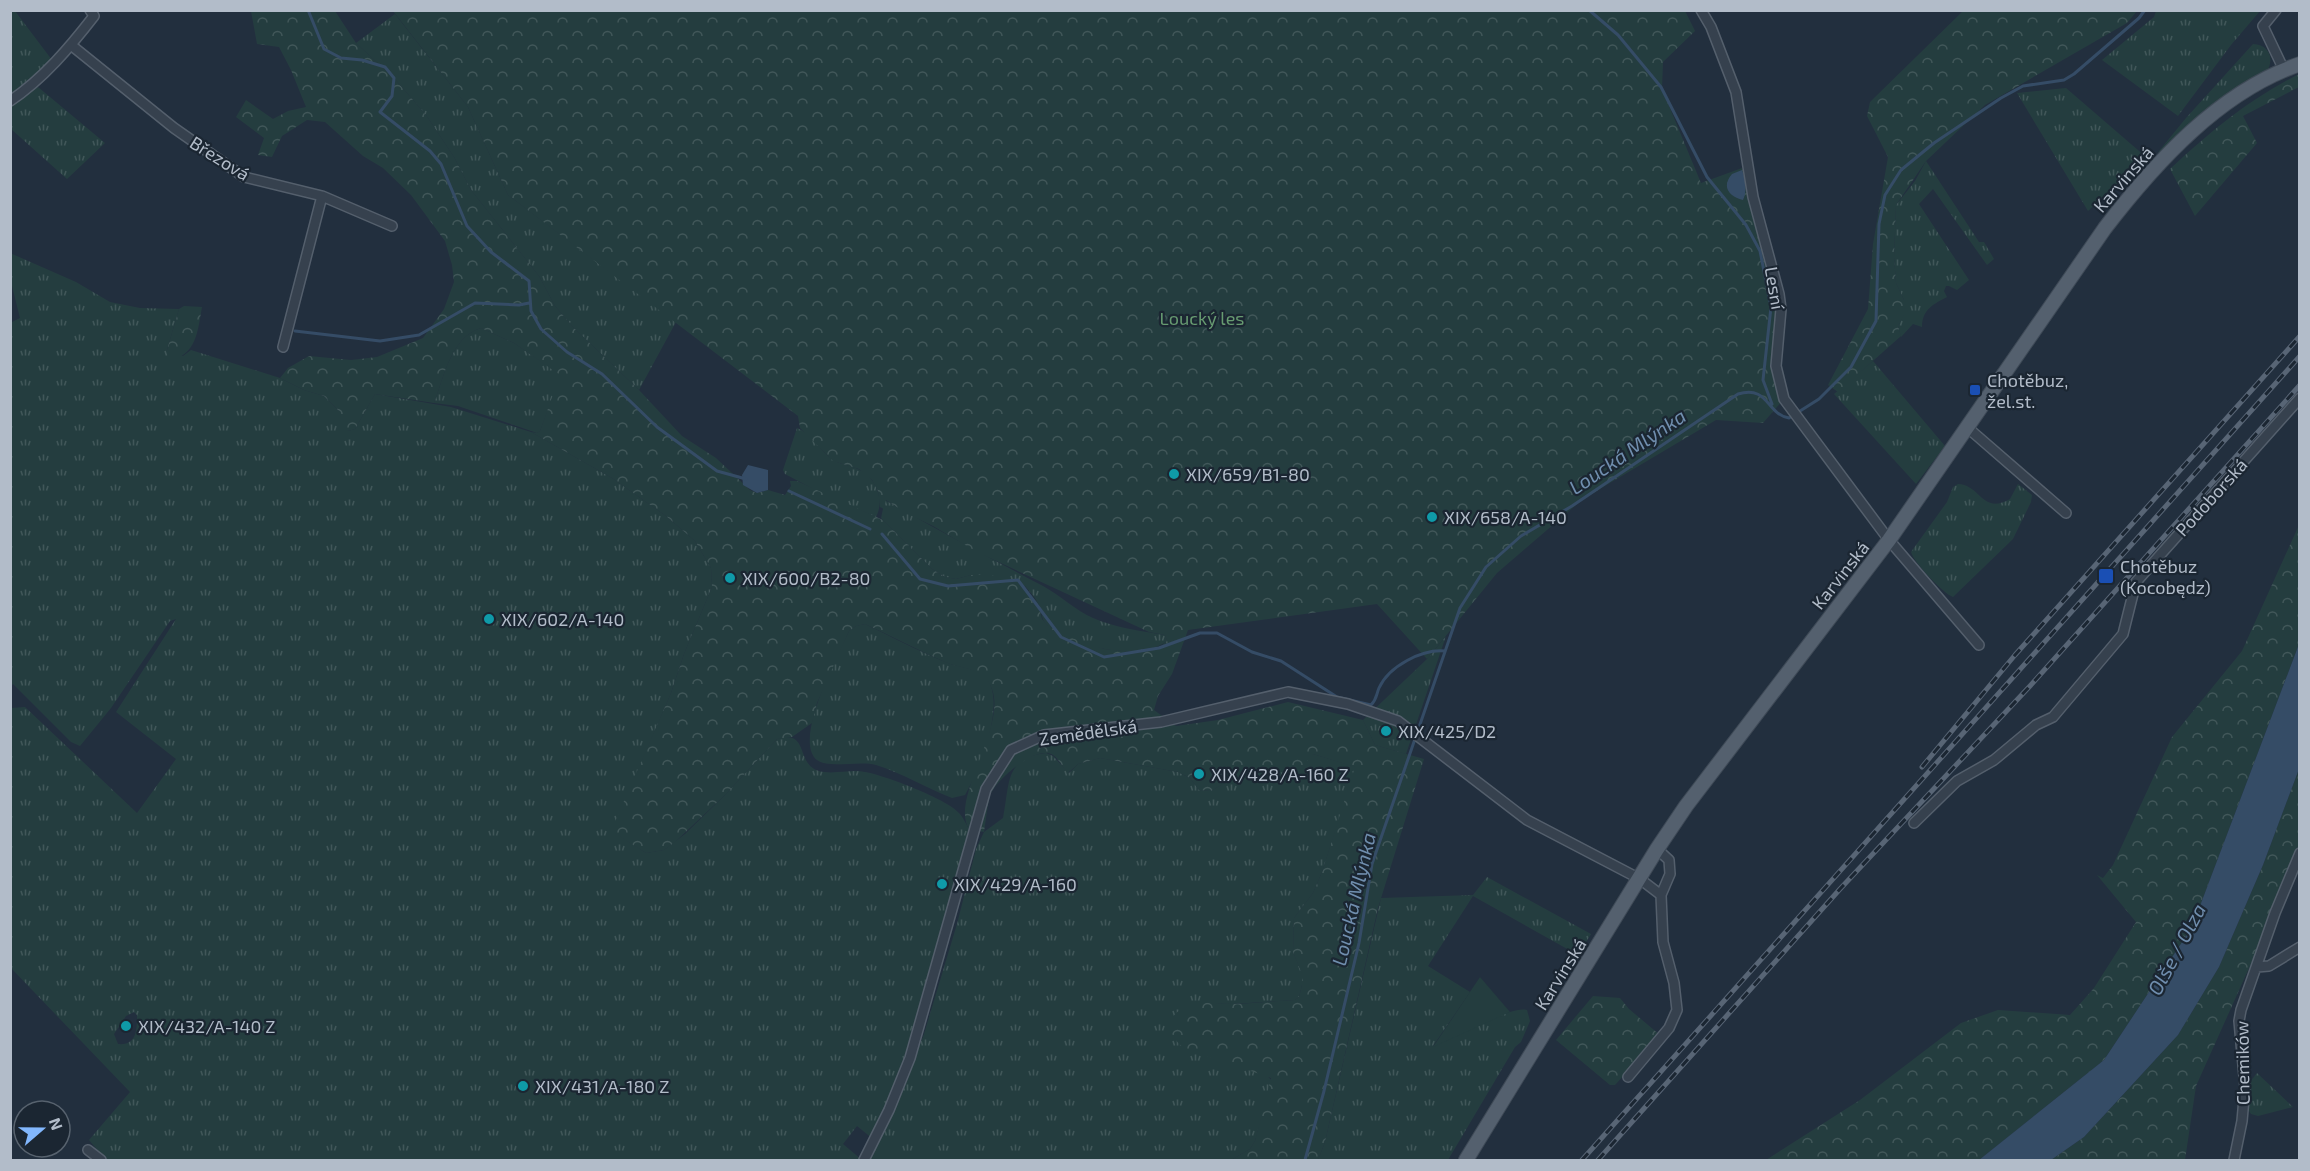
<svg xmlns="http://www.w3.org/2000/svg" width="2310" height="1171" font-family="'Exo 2',sans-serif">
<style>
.grass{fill:url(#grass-tufts);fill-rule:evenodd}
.forest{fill:url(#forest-crowns)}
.garden{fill:#243d3f}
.water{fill:#354c66}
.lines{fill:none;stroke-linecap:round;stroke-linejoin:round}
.stream{stroke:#354c66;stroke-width:3}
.street-casing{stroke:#545f6c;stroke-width:12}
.primary-casing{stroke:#3f4a57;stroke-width:16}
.street{stroke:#36414e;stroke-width:9}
.primary{stroke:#54606e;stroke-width:14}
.rail-casing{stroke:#586575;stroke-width:5}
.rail{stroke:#1b2632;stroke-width:3;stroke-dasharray:9;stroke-linecap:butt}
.transit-dot{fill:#1a4fb4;stroke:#1b2632;stroke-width:2}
.culture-dot{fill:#0f9aa8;stroke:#1b2632;stroke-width:2}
.labels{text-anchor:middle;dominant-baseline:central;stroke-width:4.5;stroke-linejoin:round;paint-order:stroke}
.street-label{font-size:18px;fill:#b2bcc9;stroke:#1b2632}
.park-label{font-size:18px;fill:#679b71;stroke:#1b2632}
.poi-label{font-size:18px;fill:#b2bcc9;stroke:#1b2632;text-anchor:start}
.water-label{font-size:20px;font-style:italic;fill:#708eae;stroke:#1b2632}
</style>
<defs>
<pattern id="grass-tufts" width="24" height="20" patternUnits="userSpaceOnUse" patternTransform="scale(1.5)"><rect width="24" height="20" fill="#243d3f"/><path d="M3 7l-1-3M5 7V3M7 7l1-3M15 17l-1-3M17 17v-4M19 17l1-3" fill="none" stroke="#415759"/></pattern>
<pattern id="forest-crowns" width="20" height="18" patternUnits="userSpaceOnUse" patternTransform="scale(1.5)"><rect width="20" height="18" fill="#243d3f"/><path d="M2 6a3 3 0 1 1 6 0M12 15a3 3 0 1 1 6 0" fill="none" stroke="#415759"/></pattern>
</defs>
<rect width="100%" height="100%" fill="#222f3e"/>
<path class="grass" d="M11 11H15L52 60 11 94Z
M2156 11H2260L2231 45 2178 116 2102 60 2154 17Z
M395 14 468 107 508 195 676 322 639 390 574 328 555 306 539 276 471 190 454 157 426 115 394 78 356 43Z
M2253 44C2270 45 2275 59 2266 73L2156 158 2159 151 2186 118Z
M38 87 105 143 67 179 11 129V106Z
M2066 88 2146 157 2088 211 2017 93Z
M1926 161 1979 242H1984L1994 259 1987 265 1933 189 1919 204 1969 280 1957 290 1949 286H1946L1944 291 1947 297C1934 304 1922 309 1922 327L1913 324 1901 337 1898 326 1904 314V300L1896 283 1894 257 1896 205 1915 181Z
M10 253 76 282 110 302 140 308 179 309 167 350 183 356 191 350 280 378 304 390 324 396 339 411 348 431 355 429 375 394 451 407 531 432 612 478 666 516 695 541 711 568 712 587 684 654 671 693 612 831 646 853 664 850 685 834 725 795 777 739C810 729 795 764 819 771 833 775 851 769 865 772 884 775 947 799 959 813 963 817 966 824 969 829L965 853 916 1029 873 1139 857 1126 843 1144 862 1160H106L89 1140 130 1092 11 968V708L25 707 137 813 176 759 116 712 176 619 170 621 111 708 80 746 71 742 13 684 11 687 10 323 20 318 11 282ZM134 1012 137 1015C137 1029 137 1046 118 1044L114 1034 126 1016Z
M481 328 514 343 561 375 540 431 537 433 458 406 434 403C444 377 451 337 481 328Z
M1873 361 1945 446 1916 484 1834 394Z
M797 428C810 433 818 447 828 456 837 465 848 464 858 469 876 477 885 500 876 517L819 492 785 474 783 470Z
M1958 484C1981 485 1982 515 2010 499L2018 484 2032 495 2031 502 2013 539 1953 597C1944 594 1914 563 1911 552L1947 502 1953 487Z
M885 500C937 530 990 558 1043 586 1060 595 1075 610 1093 618 1116 628 1141 631 1165 635L1167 641C1140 662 1073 647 1048 626 1040 619 1043 613 1039 605 1036 598 1030 592 1025 586L971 575 956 579 945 577 932 569 881 518Z
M865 624C892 637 920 652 948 663 958 667 974 668 983 675 1010 696 979 771 965 795L952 798C926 788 902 773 876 765 859 760 828 769 817 760 792 740 839 654 849 631L856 626Z
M1446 636 1406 754 1375 745 1363 720 1427 659Z
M1046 753 1053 756 1069 773 1078 764 1100 758 1178 772 1190 778 1199 790 1211 791 1233 778 1260 777 1313 754 1356 767 1322 872 1313 893 1294 918 1293 952 1302 973V985L1299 997 1295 1000 1232 1004 1201 1003 1272 1081 1255 1141 1250 1149 1231 1160H870L894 1110 924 1034 957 924 976 849 984 832 1003 818C1010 784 1004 758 1046 753Z
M1487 877 1591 934 1578 955 1473 896 1428 966 1470 992 1433 1046C1453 1039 1510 1005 1527 1010L1530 1021 1521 1042 1515 1047 1448 1160H1318L1325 1142 1381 898 1473 895Z
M2257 1073 2293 1107 2258 1116 2251 1114 2249 1111 2250 1082Z"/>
<path class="forest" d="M251 11H335L356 43 394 78 426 115 454 157 471 190 539 276 555 306 574 328 639 390 682 436 716 458 750 490 757 493 768 490 785 495 791 486 790 481H797L883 520 932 569 945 577 956 579 971 575H989L1019 581 1038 603 1042 619 1047 625 1072 638 1104 649 1134 652 1161 646 1167 641 1165 635 1149 632 977 552 933 526 906 513 886 500 884 509 880 507 878 491 872 480 859 469 833 461 800 428 798 416 508 195 468 107 393 11H1685L1695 31 1663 62 1662 89 1701 183 1742 168 1753 197 1779 294 1776 366 1784 399 1763 423 1716 420 1583 499 1497 573 1427 659 1377 604 1188 630 1172 674 1158 696 1154 710 1176 726 1218 720 1288 702 1363 720 1375 745 1424 759 1378 908 1325 1142 1318 1160H1231L1250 1149 1255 1141 1271 1078 1184 1048C1158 1027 1172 1006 1202 1003 1212 1002 1224 1004 1234 1004 1254 1003 1275 1001 1295 1000L1299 997 1302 985V974L1293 952 1294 918 1313 893 1322 872 1355 767 1313 754 1301 768 1260 777 1233 778 1211 791 1199 790 1190 778 1178 772 1100 758 1078 764 1068 773C1063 768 1059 759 1053 755 1036 744 995 781 990 795 987 807 986 820 984 832L969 829C947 795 1022 710 983 676 974 668 956 667 945 662 918 650 891 636 865 624L856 626 849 631 817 703 812 723 792 737 777 739 725 795 675 842 664 850 646 853 611 831 671 693 684 654 712 587 711 568 695 541 666 516 612 478 531 432 537 433 540 431 560 375 514 343 481 328C451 337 444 377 434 403L375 394 355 429 348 431 340 427 339 411 324 396 304 390 280 378 288 368 309 356 351 360 377 357 423 338 444 309 454 282 452 265 445 241 411 195 383 168 363 156 325 122 307 120 282 136 272 157 258 155 264 138 236 117 246 100 273 119 288 111 306 107 291 70 279 47 257 44Z
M1963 11H2137L2127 23 1985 105 1926 161 1896 205 1894 257 1896 283 1904 300V315L1898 326 1901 336 1838 392 1828 385 1868 309 1873 244 1888 157 1867 116 1870 102Z
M2299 74V87L2243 116 2257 143 2195 216 2170 169C2211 131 2248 100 2299 74Z
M184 306 202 307C198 329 197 350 176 359L168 357 167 350 179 309Z
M2299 525V644L2192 927 2104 1060 1979 1160H1766L1860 1100 1961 1023 1998 1010 2070 1015 2094 988 2136 922 2097 875 2103 878 2113 865 2172 737 2242 651Z
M2299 769V844L2258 948 2196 1086 2185 1160H2051L2084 1137 2178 1035 2219 967 2263 865Z
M1593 996 1620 998 1629 1009 1660 1035 1615 1085H1610L1556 1040Z"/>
<path class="garden" d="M1480 977 1510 1012 1433 1047Z"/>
<path class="water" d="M1742 170C1746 179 1747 192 1743 200 1729 196 1721 187 1732 174Z
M748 465 768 470V490L757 493 743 485 742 475Z
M2299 644V769L2263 865 2219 967 2178 1035 2084 1137 2051 1160H1979L2104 1060 2192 927Z"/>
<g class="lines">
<path class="stream" d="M308 10 324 49 341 58 362 60 385 67 394 78 392 96 380 112 430 151 441 164 467 226 491 252 529 281 531 311 541 329 567 352 602 374 657 427 717 471 746 479
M1589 10 1618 35 1661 87 1707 177 1746 225 1760 251 1771 307 1763 380 1772 404
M295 331 380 341 419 335 475 303 519 305 529 303
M789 491 870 529
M882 534 920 579 948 586 1018 580 1061 637 1104 657 1159 648 1200 633H1217L1252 652 1281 661 1337 697 1371 705C1377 699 1376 695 1379 688 1389 666 1422 649 1445 651
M1305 1160 1324 1091 1359 943 1372 864 1460 608 1486 567 1521 536 1572 506 1738 394C1769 385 1766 414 1789 418L1819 399 1851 367 1876 321 1879 224 1885 195 1901 170 1934 143 2001 98 2023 86 2064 80 2074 74 2139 18 2145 10"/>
<defs>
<path id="street" d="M1701 10 1711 27 1736 92 1753 197 1779 294 1781 309 1776 366 1784 399 1889 540 1979 645
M2276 10 2263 26 2284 70
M71 45 174 128 244 177 322 196 392 226
M10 101C43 79 70 47 94 16L90 10
M283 347 322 196
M1968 428 2066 513
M1914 823 1957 781 1994 760 2036 725 2053 717 2123 634 2136 582 2300 398
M1657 849 1669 860 1670 874 1661 895
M2257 967 2269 966 2300 947
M88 1150 101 1160
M864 1160 889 1110 910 1058 986 789 1011 750 1044 735 1161 722 1288 692 1348 704 1398 721 1527 820 1640 879 1661 895 1663 942 1674 983 1677 1010 1669 1028 1628 1077
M2234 1160 2242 1121 2245 1087 2239 1021 2241 1010 2275 913 2300 853"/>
<path id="primary" d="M1466 1160 1657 849 1686 806 1889 540 2105 228C2155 163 2220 91 2300 64"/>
</defs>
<use href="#street" class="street-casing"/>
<use href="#primary" class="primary-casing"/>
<use href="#street" class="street"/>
<use href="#primary" class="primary"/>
<defs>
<path id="rail" d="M1922 767 2015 655 2300 336
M1582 1160 2300 356
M1598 1160 1840 889 2030 686 2300 385"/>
</defs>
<use href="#rail" class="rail-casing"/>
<use href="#rail" class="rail"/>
</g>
<g class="transit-dot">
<rect x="1969" y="384" width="12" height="12" rx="3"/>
<rect x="2098" y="568" width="16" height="16" rx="3"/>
</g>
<g class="culture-dot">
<circle cx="1174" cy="474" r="6"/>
<circle cx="1432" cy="517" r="6"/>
<circle cx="730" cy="578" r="6"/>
<circle cx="489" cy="619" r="6"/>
<circle cx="1386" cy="731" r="6"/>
<circle cx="1199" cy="774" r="6"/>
<circle cx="942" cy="884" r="6"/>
<circle cx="126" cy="1026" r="6"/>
<circle cx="523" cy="1086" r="6"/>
</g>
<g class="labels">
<g class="street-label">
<text transform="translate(220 158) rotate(32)">Březová</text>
<text transform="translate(2123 179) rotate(-49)">Karvinská</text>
<text transform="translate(1775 288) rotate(80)">Lesní</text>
<text transform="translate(2211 497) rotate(-48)">Podoborská</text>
<text transform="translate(1840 575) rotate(-52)">Karvinská</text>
<text transform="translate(1088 732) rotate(-8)">Zemědělská</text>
<text transform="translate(1560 974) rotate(-58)">Karvinská</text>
<text transform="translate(2242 1063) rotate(-91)">Chemików</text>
</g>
<g class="park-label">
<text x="1202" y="318">Loucký les</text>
</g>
<g class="poi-label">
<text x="1987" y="380">Chotěbuz,<tspan x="1987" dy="21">žel.st.</tspan></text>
<text x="1186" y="474">XIX/659/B1-80</text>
<text x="1444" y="517">XIX/658/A-140</text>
<text x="2120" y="566">Chotěbuz<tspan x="2120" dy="21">(Kocobędz)</tspan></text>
<text x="742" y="578">XIX/600/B2-80</text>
<text x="501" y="619">XIX/602/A-140</text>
<text x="1398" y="731">XIX/425/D2</text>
<text x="1211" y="774">XIX/428/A-160 Z</text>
<text x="954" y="884">XIX/429/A-160</text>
<text x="138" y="1026">XIX/432/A-140 Z</text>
<text x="535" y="1086">XIX/431/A-180 Z</text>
</g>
<g class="water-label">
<text transform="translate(1627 451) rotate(-34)">Loucká Mlýnka</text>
<text transform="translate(1353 899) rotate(-77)">Loucká Mlýnka</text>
<text transform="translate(2176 949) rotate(-62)">Olše / Olza</text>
</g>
</g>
<rect width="2310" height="1171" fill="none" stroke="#b2bcc9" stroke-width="24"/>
<g transform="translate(42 1129) rotate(70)"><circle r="28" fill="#1b2632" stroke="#57626e" stroke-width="1.5"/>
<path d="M0-4.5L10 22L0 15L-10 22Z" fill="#82b7fd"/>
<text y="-9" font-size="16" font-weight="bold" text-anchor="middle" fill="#b2bcc9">N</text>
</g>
</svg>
